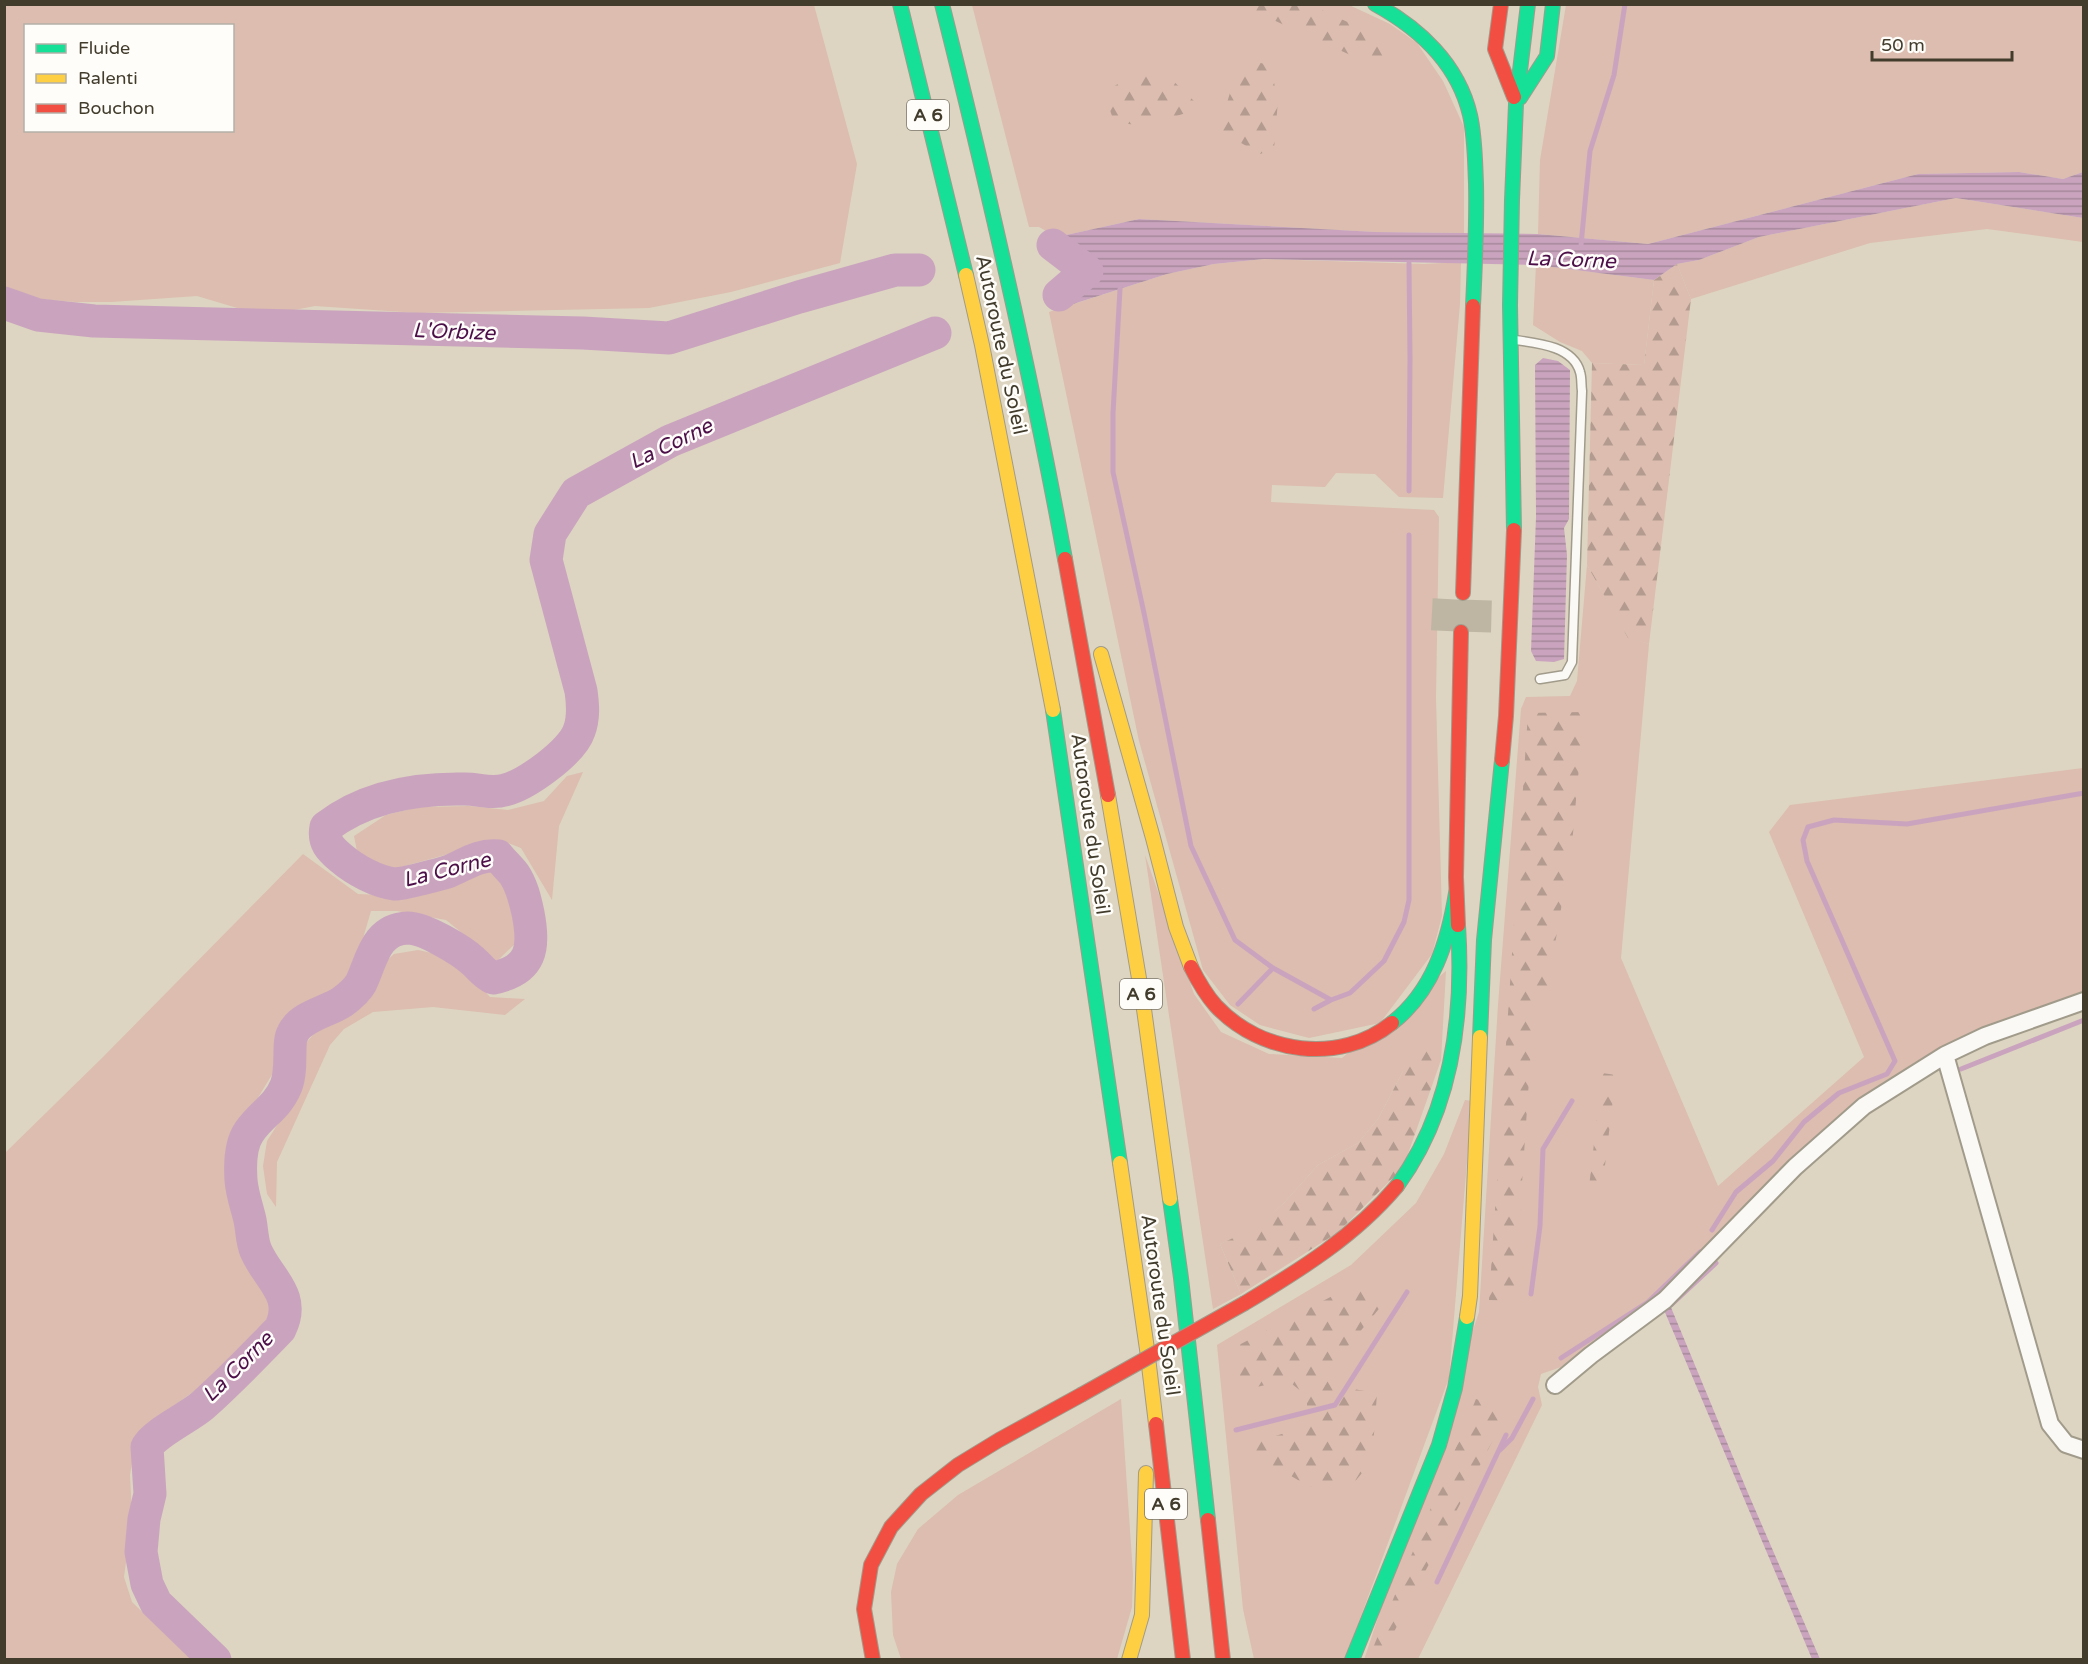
<svg xmlns="http://www.w3.org/2000/svg" width="2088" height="1664" font-family="'Varela Round',sans-serif">
<style>
.grass{fill:#dcbdaf;fill-rule:evenodd}
.forest{fill:url(#forest-firs)}
.water{fill:url(#water-rules)}
.lines{fill:none;stroke-linecap:round;stroke-linejoin:round}
.stream{stroke:#caa4be;stroke-width:5}
.river{stroke:#caa4be;stroke-width:33}
.highway-tunnel{stroke:#beb6a3;stroke-width:32;stroke-dasharray:32 16;stroke-linecap:butt}
.lane-casing{stroke:#a19b8b;stroke-width:11}
.street-casing{stroke:#a19b8b;stroke-width:20}
.fast-casing{stroke:#a19b8b;stroke-width:16}
.slow-casing{stroke:#a19b8b;stroke-width:16}
.jam-casing{stroke:#a19b8b;stroke-width:16}
.lane{stroke:#faf9f6;stroke-width:8}
.street{stroke:#faf9f6;stroke-width:16}
.fast{stroke:#16e098;stroke-width:14}
.slow{stroke:#ffcf43;stroke-width:14}
.jam{stroke:#f24e42;stroke-width:14}
.jam-bridge-casing{stroke:#a19b8b;stroke-width:16;stroke-linecap:butt}
.jam-bridge{stroke:#f24e42;stroke-width:14}
.labels{text-anchor:middle;dominant-baseline:central;stroke-width:5;stroke-linejoin:round;paint-order:stroke}
.shield{fill:#fffdf9;stroke:#7b766a;stroke-width:1.5}
.shield-label{font-size:18px;font-weight:bold;fill:#423c2d}
.street-label{font-size:20px;fill:#423c2d;stroke:#fffdf9}
.water-label{font-size:21px;font-style:italic;fill:#4c0f49;stroke:#fffdf9}
</style>
<defs>
<pattern id="forest-firs" width="22" height="20" patternUnits="userSpaceOnUse" patternTransform="scale(1.5)"><rect width="22" height="20" fill="#dcbdaf"/><path d="M5 1l3.5 6h-7zM16 11l3.5 6h-7z" fill="#b49b8f"/></pattern>
<pattern id="water-rules" width="6" height="5" patternUnits="userSpaceOnUse" patternTransform="scale(1.5)"><rect width="6" height="5" fill="#caa4be"/><path d="M0 2.5h6" fill="none" stroke="#a6879b"/></pattern>
</defs>
<rect width="100%" height="100%" fill="#ddd5c1"/>
<path class="grass" d="M5 4 814 5 857 164 840 263 731 292 649 308 418 313 315 306 273 314 254 313 197 296 111 302H76L25 298 5 291ZM26 26H232V130H26Z
M972 5H1349L1390 24 1417 43 1443 81 1464 127V233L1376 232 1139 219 1057 237 1039 227H1029Z
M1566 5H2083V172L2063 179 2019 172 1918 174 1648 244 1538 234 1540 160Z
M1956 198 2083 218V242L1987 229 1870 243 1691 299 1677 264 1699 260 1759 237Z
M1264 259 1424 264 1461 262 1460 304 1443 498 1399 497 1375 474 1336 473 1325 487 1272 485 1271 502 1434 510 1439 517 1436 698 1442 916 1432 954 1380 1023 1309 1038 1260 1025 1230 1005 1203 970 1139 741 1049 312 1167 274 1214 264Z
M1536 265 1654 280 1644 365 1592 363 1582 351 1560 342 1533 325Z
M1587 565 1628 637 1649 644 1621 958 1718 1186 1864 1057 1769 832 1790 805 2083 768V999L1871 1093 1647 1310 1561 1367 1541 1374 1538 1387 1542 1405 1418 1659 1364 1660 1479 1312 1498 1005 1521 709 1526 697 1570 696 1577 681Z
M583 772 559 826 552 900 521 848 500 840 397 868 376 865 357 851 354 836 386 815 418 807 469 806 508 810 544 801 567 776Z
M303 854 358 894 404 896 490 871 513 896 521 938 497 961 446 920 397 911H371L359 952 338 992 299 1009 283 1024 276 1068 253 1106 238 1122 233 1145 231 1177 239 1224 249 1262 267 1292 273 1310 255 1336 233 1363 143 1428 135 1444 130 1475 132 1517 124 1577 132 1602 191 1659H5V1153L104 1056Z
M1145 855 1194 994 1221 1032 1269 1054 1342 1058 1446 971 1441 1060 1403 1071 1378 1119 1358 1143 1318 1165 1284 1203 1255 1229 1220 1244 1241 1294 1213 1309Z
M418 950 445 956 471 976 490 997 525 999 505 1015 433 1007 373 1012 344 1029 330 1045 277 1162 276 1207 267 1194 263 1166 267 1141 288 1108 299 1080 306 1043 318 1029 359 1004 376 982 382 965 394 954Z
M1465 1100 1472 1101 1449 1378 1345 1659H1254L1243 1609 1217 1345 1351 1265 1416 1203 1444 1154Z
M1121 1399 1133 1574 1132 1607 1117 1659H901L893 1635 891 1592 897 1564 918 1529 958 1495Z"/>
<path class="forest" d="M1240 5H1311L1399 46 1379 68Z
M1256 62 1270 65 1278 100 1274 149 1260 154 1219 130 1232 86Z
M1166 74 1194 101 1186 113 1144 126 1114 122 1105 95C1120 76 1144 76 1166 74Z
M1677 264 1691 299 1649 644 1628 638 1587 565 1592 363 1644 365 1654 280Z
M1584 712 1572 844 1545 1003 1534 1006 1514 1301 1489 1300 1528 713Z
M1425 1042 1440 1048 1441 1060 1403 1168 1337 1233 1241 1294 1220 1244 1255 1228 1284 1203 1318 1165 1358 1143 1378 1119 1403 1071Z
M1602 1073 1616 1075 1601 1198 1588 1196Z
M1359 1282 1383 1304 1328 1370 1347 1388 1377 1393 1372 1461 1352 1485 1310 1487 1241 1447 1291 1431 1307 1412V1396L1287 1380 1248 1389 1232 1381 1237 1346Z
M1476 1399 1509 1409 1380 1659 1368 1660Z"/>
<path class="water" d="M2019 172 2063 179 2083 172V218L1956 198 1759 237 1699 260 1677 264 1654 280 1536 265 1264 259 1214 264 1167 274 1067 306 1057 237 1139 219 1376 232 1538 234 1648 244 1918 174Z
M1543 358 1558 361 1570 370 1569 519 1564 528 1567 555 1564 659 1554 662 1536 661 1531 651 1536 517 1535 365Z
M1670 1305 1748 1493 1820 1659H1812L1664 1310Z"/>
<g class="lines">
<path class="stream" d="M1581 245 1590 151 1614 75 1625 4
M1120 289 1113 413V472L1144 613 1191 846 1235 940 1273 968
M1409 491 1410 358 1409 263
M1331 1000 1350 993 1384 961 1404 922 1409 900V535
M1238 1004 1273 968 1331 1000 1314 1009
M1961 1069 2084 1020
M1712 1230 1736 1192 1773 1161 1804 1122 1839 1093 1887 1074 1895 1061 1807 861 1803 840 1808 827 1834 820 1907 824 2084 793
M1531 1294 1540 1226 1543 1149 1572 1101
M1671 1305 1716 1263
M1561 1358 1648 1302 1700 1252
M1236 1430 1335 1405 1407 1292
M1500 1450 1512 1438 1533 1399
M1437 1582 1506 1435"/>
<path class="river" d="M1053 245 1087 271
M1059 295 1087 271
M4 303 38 315 94 321 583 333 669 338 799 297 895 270H919
M215 1660 156 1603 147 1584 141 1552 144 1519 150 1494 147 1447C156 1432 188 1418 203 1405 230 1381 255 1355 280 1329 297 1295 268 1279 256 1251 252 1242 252 1230 250 1220 247 1207 242 1194 241 1180 240 1165 240 1145 249 1132 261 1114 277 1108 286 1086 293 1069 287 1043 293 1033 301 1016 327 1012 342 1002 349 997 357 990 361 983 372 960 375 929 408 928 424 928 461 950 473 961 480 967 484 974 493 978 532 970 535 948 528 913 525 899 522 886 514 874 509 868 503 862 498 856 480 854 466 864 450 871 441 874 403 884 395 884 377 882 355 870 341 858 330 849 323 842 326 827 366 796 416 788 465 789 479 789 491 794 505 790 526 785 572 752 579 731 584 718 583 705 581 691L546 560 550 534 576 493 670 441 935 333"/>
<path class="highway-tunnel" d="M1447 631 1449 593
M1475 632 1476 594"/>
<defs>
<path id="lane" d="M1515 340C1537 343 1573 346 1580 372 1582 378 1581 385 1582 391L1572 662 1565 675 1540 679"/>
<path id="street" d="M2084 1001 1985 1036 1945 1055 2050 1424 2066 1444 2084 1450
M1555 1385 1591 1355 1665 1300 1795 1167 1864 1106 1945 1055"/>
<path id="fast" d="M900 4 966 275
M942 4C988 188 1031 372 1065 559
M1375 4C1419 28 1458 64 1470 115 1475 137 1475 161 1476 183 1477 224 1475 265 1473 306
M1520 98 1547 56 1553 4
M1514 530 1510 305 1512 200 1516 104 1528 4
M1053 710 1120 1163
M1392 1023C1433 991 1448 942 1456 893
M1480 1037 1484 940 1502 760
M1397 1186C1452 1111 1464 1015 1458 925
M1170 1199 1181 1278 1208 1520
M1352 1660 1439 1445 1455 1388 1467 1317"/>
<path id="slow" d="M966 275 982 345 1053 710
M1101 654 1153 838 1176 927 1191 967
M1108 795 1143 1002 1170 1199
M1120 1163 1147 1349 1156 1424
M1467 1317 1470 1296 1480 1037
M1129 1660 1142 1615 1146 1473"/>
<path id="jam" d="M1501 4 1495 49 1514 97
M1065 559 1108 795
M1463 593 1473 306
M1502 760 1506 716 1514 530
M1458 925 1456 877 1461 632
M1191 967C1198 981 1206 995 1216 1006 1261 1054 1340 1065 1392 1023
M1245 1303C1300 1270 1355 1236 1397 1186
M1156 1424 1183 1660
M1208 1520 1223 1660
M873 1660 864 1609 871 1565 891 1527 921 1494 958 1465 999 1440 1081 1395"/>
</defs>
<use href="#lane" class="lane-casing"/>
<use href="#street" class="street-casing"/>
<use href="#fast" class="fast-casing"/>
<use href="#slow" class="slow-casing"/>
<use href="#jam" class="jam-casing"/>
<use href="#lane" class="lane"/>
<use href="#street" class="street"/>
<use href="#fast" class="fast"/>
<use href="#slow" class="slow"/>
<use href="#jam" class="jam"/>
<defs>
<path id="jam-bridge" d="M1081 1395 1245 1303"/>
</defs>
<use href="#jam-bridge" class="jam-bridge-casing"/>
<use href="#jam-bridge" class="jam-bridge"/>
</g>
<g class="labels">
<g class="shield">
<rect x="907" y="100" width="42" height="30" rx="4.5"/>
<rect x="1120" y="979" width="42" height="30" rx="4.5"/>
<rect x="1145" y="1489" width="42" height="30" rx="4.5"/>
</g>
<g class="shield-label">
<text x="928" y="115">A 6</text>
<text x="1141" y="994">A 6</text>
<text x="1166" y="1504">A 6</text>
</g>
<g class="street-label">
<text transform="translate(1001 345) rotate(78)">Autoroute du Soleil</text>
<text transform="translate(1090 824) rotate(82)">Autoroute du Soleil</text>
<text transform="translate(1160 1305) rotate(82)">Autoroute du Soleil</text>
</g>
<g class="water-label">
<text transform="translate(1571 260) rotate(2)">La Corne</text>
<text transform="translate(454 332) rotate(2)">L'Orbize</text>
<text transform="translate(671 444) rotate(-26)">La Corne</text>
<text transform="translate(447 870) rotate(-14)">La Corne</text>
<text transform="translate(238 1367) rotate(-45)">La Corne</text>
</g>
</g>
<rect width="2088" height="1664" fill="none" stroke="#423c2d" stroke-width="12"/>
<rect x="24" y="24" width="210" height="108" fill="#fffdf9" stroke="#b3b0a7" stroke-width="1.5"/>
<rect x="36" y="44" width="30" height="9" fill="#16e098" stroke="#b3b0a7" stroke-width="1.5"/>
<text x="78" y="54" font-size="18" fill="#423c2d">Fluide</text>
<rect x="36" y="74" width="30" height="9" fill="#ffcf43" stroke="#b3b0a7" stroke-width="1.5"/>
<text x="78" y="84" font-size="18" fill="#423c2d">Ralenti</text>
<rect x="36" y="104" width="30" height="9" fill="#f24e42" stroke="#b3b0a7" stroke-width="1.5"/>
<text x="78" y="114" font-size="18" fill="#423c2d">Bouchon</text>
<path d="M1872 51v9h140v-9" fill="none" stroke="#423c2d" stroke-width="3"/>
<text x="1881" y="51" font-size="18" fill="#423c2d" stroke="#fffdf9" stroke-width="4.5" paint-order="stroke">50 m</text>
</svg>
